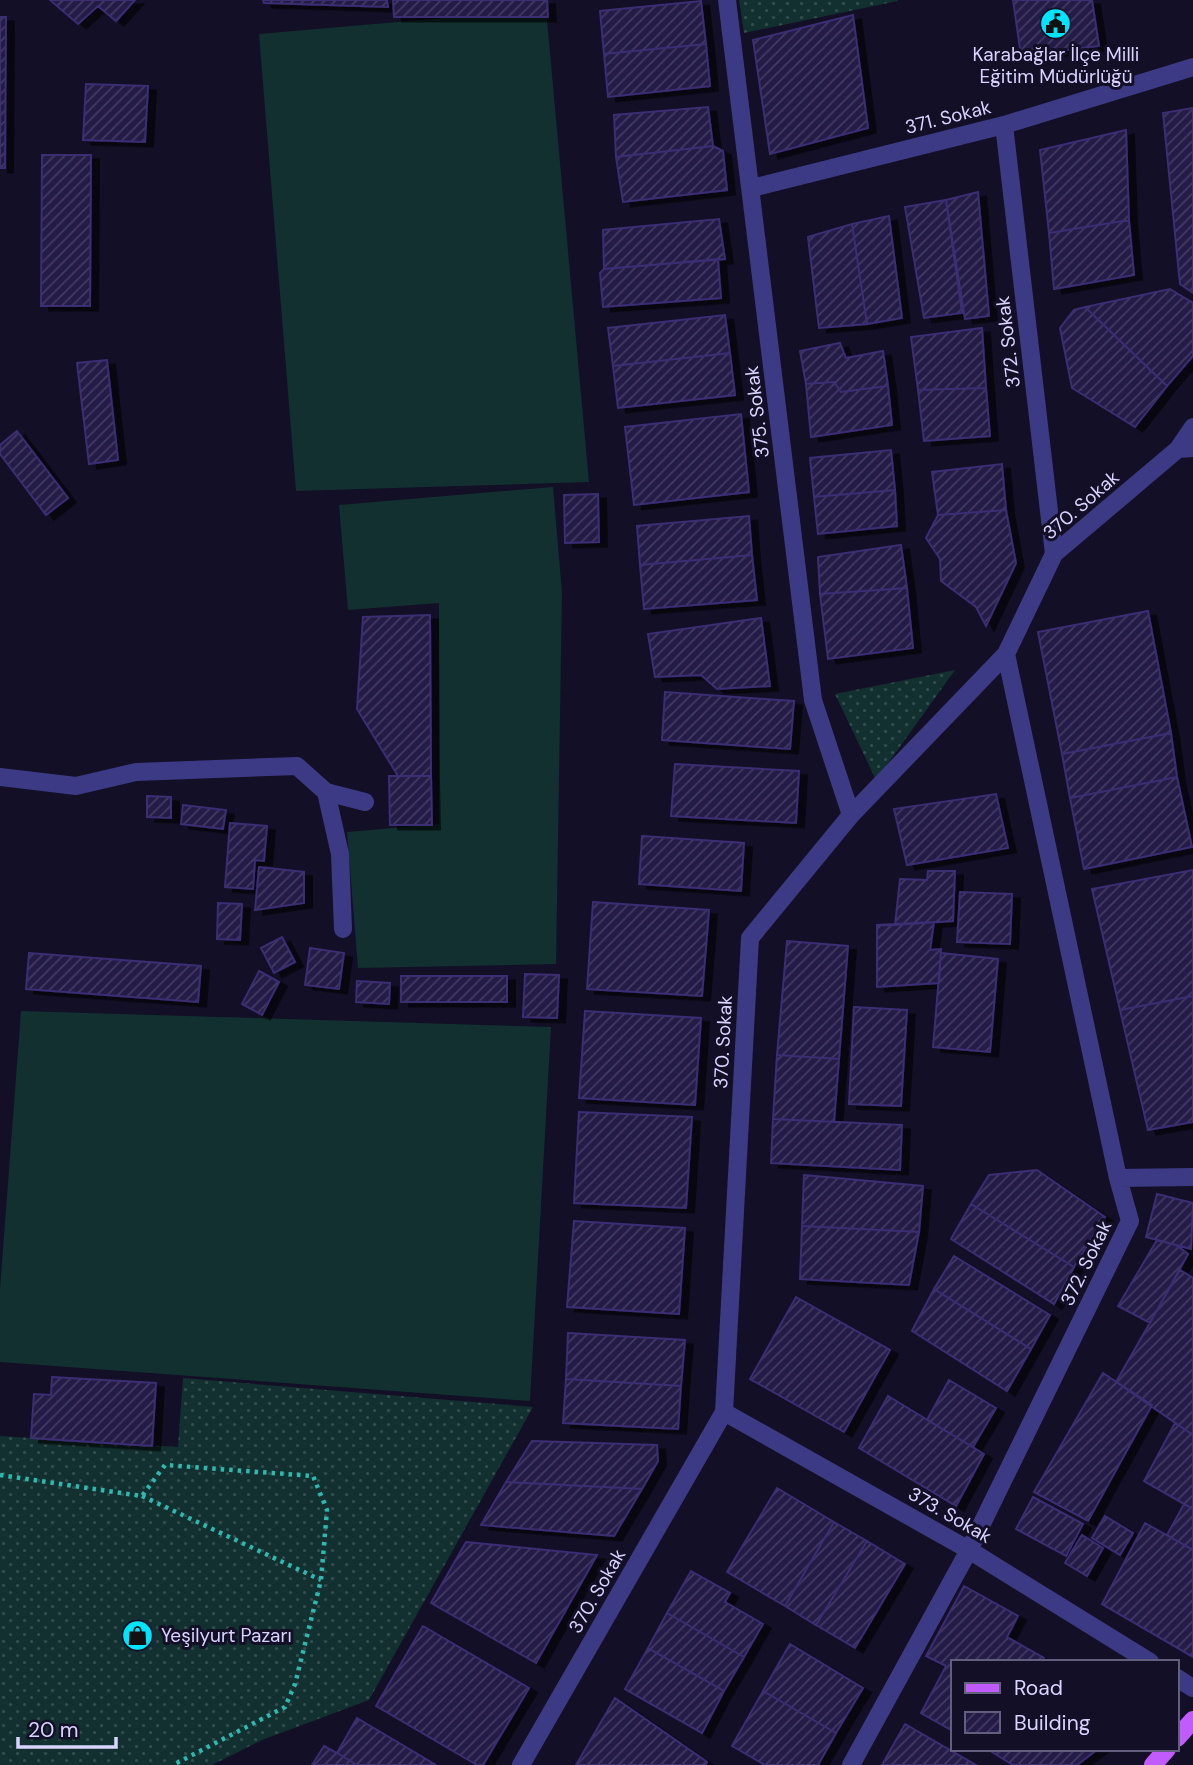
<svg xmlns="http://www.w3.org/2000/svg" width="1193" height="1765" font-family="'DM Sans',sans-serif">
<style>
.grass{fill:url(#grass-dots)}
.pitch{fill:#12302f}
.building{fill:url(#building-hatch);stroke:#3b2d73;stroke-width:2;filter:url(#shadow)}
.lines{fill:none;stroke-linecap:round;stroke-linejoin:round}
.path{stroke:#2fb8b0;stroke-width:4.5;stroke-dasharray:3.5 5;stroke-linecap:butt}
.minor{stroke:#3d3a85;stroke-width:18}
.major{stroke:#c25bff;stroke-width:18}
.labels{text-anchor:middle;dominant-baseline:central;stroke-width:6;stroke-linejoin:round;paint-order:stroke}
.poi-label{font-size:19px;fill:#d9d4ff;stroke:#130f26}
.street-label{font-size:19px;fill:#d9d4ff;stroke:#130f26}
</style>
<defs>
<pattern id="grass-dots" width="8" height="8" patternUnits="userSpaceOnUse" patternTransform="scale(1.75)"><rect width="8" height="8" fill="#12302f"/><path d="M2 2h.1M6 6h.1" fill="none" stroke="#344d4e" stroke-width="1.8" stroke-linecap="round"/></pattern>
<pattern id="building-hatch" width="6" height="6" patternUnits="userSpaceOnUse" patternTransform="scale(1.75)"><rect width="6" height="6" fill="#241b47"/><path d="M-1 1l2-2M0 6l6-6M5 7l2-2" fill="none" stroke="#433b63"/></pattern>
<filter id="shadow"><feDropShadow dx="8" dy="4.5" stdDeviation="0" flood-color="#0009"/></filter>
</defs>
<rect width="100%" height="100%" fill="#130f26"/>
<path class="grass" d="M739 0H898V1L744 33Z
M955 670 876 780 835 694Z
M183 1378 533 1407 369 1700 262 1740 212 1765H0V1436L178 1447Z"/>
<path class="pitch" d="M546 9 589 482 296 491 259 34Z
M553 487 562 592 556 964 358 968 347 832 439 824V603L348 610 339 505Z
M21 1011 551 1027 530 1401 0 1362V1289Z"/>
<path class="building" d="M50 0H135L116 21 98 6 78 24Z
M263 0H387L388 7 264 3Z
M393 0H547L548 17H394Z
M1013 0H1092L1099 46 1021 56Z
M701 1 706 44 604 54 600 11Z
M853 15 868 128 770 154 753 40Z
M0 17H6L5 168H0Z
M706 44 710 86 608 97 604 54Z
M86 84 148 86 145 142 83 140Z
M708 107 713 146 616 157 614 115Z
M1193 108V293L1180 284 1163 113Z
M1126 130 1129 220 1049 233 1040 150Z
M713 146 723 151 727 190 623 202 616 157Z
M42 155H91L90 306H41Z
M978 192 989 316 965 319 946 200Z
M946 200 962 313 924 318 905 207Z
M889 216 902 318 867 324 852 224Z
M719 219 725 259 604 269 603 230Z
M1129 220 1134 275 1054 289 1049 233Z
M852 224 867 324 819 328 808 237Z
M718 259 721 298 603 307 600 273 604 269Z
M1170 289 1193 303V356L1167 386 1085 307Z
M1085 307 1167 386 1135 427 1072 388 1060 328 1074 310Z
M725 315 730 353 613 366 608 328Z
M982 328 986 388 918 390 911 337Z
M840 343 846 358 883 351 888 386 841 392 834 382 806 384 800 351Z
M730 353 735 395 618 408 613 366Z
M107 360 118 460 89 464 77 363Z
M834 382 841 392 888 386 892 425 811 437 806 384Z
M986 388 990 436 924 441 918 390Z
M741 414 749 492 634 505 625 427Z
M17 431 68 498 46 515 0 454V445Z
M891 450 895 490 814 497 810 458Z
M1002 464 1006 510 938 515 932 472Z
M895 490 897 526 818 534 814 497Z
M598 494 599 542 565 543 564 495Z
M1006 510 1016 563 986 626 976 607 941 581 940 559 926 538 938 515Z
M749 516 752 555 640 565 637 526Z
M901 545 907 588 820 594 818 557Z
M752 555 757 600 644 609 640 565Z
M907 588 913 648 828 659 820 594Z
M1148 611 1171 733 1062 754 1038 632Z
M430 615 431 776H398L357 709 363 617Z
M761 618 770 686 717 689 701 675 655 677 648 634Z
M665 692 794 701 790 749 662 740Z
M1171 733 1177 777 1070 798 1062 754Z
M675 764 799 771 796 823 671 816Z
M389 776H431L432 825H390Z
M1177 777 1192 847 1084 869 1070 798Z
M996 794 1008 848 907 865 894 809Z
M147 796 171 797V818L147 817Z
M183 805 226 810 223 829 181 824Z
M230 823 267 826 264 861 255 860 253 889 225 887Z
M642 836 744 843 741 891 639 884Z
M259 867 304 872V903L255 910Z
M1193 870V996L1120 1010 1092 889Z
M928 871H955L953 921 895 925 900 879 927 880Z
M960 892 1012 894 1010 944 957 942Z
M593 902 709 910 702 996 587 989Z
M218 903 242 904 240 940 217 939Z
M934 922 930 950 941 949 939 983 877 987V925Z
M282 937 295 962 274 973 261 948Z
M787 941 848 946 839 1059 777 1055Z
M310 948 344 953 339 989 305 985Z
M29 953 201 966 198 1002 26 989Z
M941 953 998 959 990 1052 933 1047Z
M259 971 279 982 262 1015 242 1004Z
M525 974 559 975 557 1018 523 1017Z
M401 976H507V1002H401Z
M357 981 390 983 389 1004 356 1002Z
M1193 996V1122L1148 1130 1120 1010Z
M854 1007 907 1010 901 1106 849 1104Z
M585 1011 701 1018 695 1105 579 1098Z
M777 1055 839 1059 834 1122 773 1119Z
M579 1112 692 1117 686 1208 574 1203Z
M773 1119 902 1125 900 1170 771 1163Z
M1037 1170 1105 1217 1074 1267 971 1204 989 1175Z
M804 1175 923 1186 919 1232 802 1226Z
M1157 1194 1193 1203 1191 1249 1146 1237Z
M971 1204 1074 1267 1054 1304 951 1239Z
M574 1221 685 1228 679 1314 567 1307Z
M802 1226 919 1232 909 1285 800 1279Z
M1157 1240 1176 1245 1188 1254 1150 1323 1118 1306Z
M954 1256 1050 1315 1031 1349 934 1289Z
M1180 1270 1193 1278V1435L1116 1382Z
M934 1289 1031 1349 1007 1391 912 1331Z
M796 1297 890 1350 844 1432 750 1379Z
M568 1333 685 1340 681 1386 566 1379Z
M1103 1373 1152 1405 1088 1521 1034 1492Z
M52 1377 156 1383 152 1446 31 1438 34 1394 51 1395Z
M566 1379 681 1386 678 1429 563 1423Z
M949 1380 996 1408 973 1447 927 1420Z
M888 1396 984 1454 956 1506 859 1448Z
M1175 1423 1193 1435V1509L1144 1481Z
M532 1441 657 1445 658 1461 642 1489 506 1482Z
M506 1482 642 1489 614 1536 481 1525Z
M777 1488 834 1522 785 1606 727 1572Z
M1033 1497 1083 1524 1066 1556 1016 1529Z
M1184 1504 1193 1509V1550L1167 1535Z
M1105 1516 1133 1533 1120 1555 1092 1538Z
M834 1522 867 1541 816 1625 785 1606Z
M1145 1523 1193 1550V1657L1102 1604Z
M1082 1535 1103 1548 1087 1576 1065 1563Z
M867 1541 905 1564 855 1648 816 1625Z
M466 1542 597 1555 536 1663 431 1603Z
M691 1571 730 1593 725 1602 763 1624 744 1657 667 1613Z
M964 1586 1018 1616 1007 1637 1044 1658 1042 1662H953V1731L921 1713 946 1666 926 1656Z
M667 1613 744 1657 724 1691 648 1648Z
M423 1626 529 1688 483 1765H477L376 1706Z
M790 1644 863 1688 836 1733 763 1691Z
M648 1648 724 1691 702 1733 625 1689Z
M763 1691 836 1733 818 1765H765L732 1746Z
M615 1698 707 1762 706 1765H576Z
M357 1718 436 1765H357L337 1753Z
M905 1724 976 1765H882Z
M324 1746 337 1753 357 1765H312Z
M994 1749H1098L1077 1765H1013L992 1752Z"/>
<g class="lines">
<path class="path" d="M0 1475 142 1496 165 1465 313 1476 327 1510 321 1580 295 1684 285 1707 173 1765
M142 1496 321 1580"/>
<path class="minor" d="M727 0 813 700 851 815
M1004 125 1054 554
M752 188 1004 125 1193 67
M1178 449 1193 427
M0 777 76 786 136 772 297 766 326 792 340 854 343 929
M326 792 365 802
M1118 1178 1193 1177
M724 1412 969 1550 1150 1662
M1177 1678 1193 1688
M521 1765 724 1412 750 938 851 815 1006 654 1054 554 1178 449 1193 448
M851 1765 969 1550 1130 1221 1118 1178 1006 654"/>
<path class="major" d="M1177 1738 1193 1720
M1153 1765 1167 1749"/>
</g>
<defs>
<symbol id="civic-disc" viewBox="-11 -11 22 22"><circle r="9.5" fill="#00e5ff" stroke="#130f26"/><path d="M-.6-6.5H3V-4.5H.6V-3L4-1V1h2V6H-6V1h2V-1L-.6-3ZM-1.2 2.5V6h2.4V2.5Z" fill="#111"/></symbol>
<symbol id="shop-disc" viewBox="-11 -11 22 22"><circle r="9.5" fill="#00e5ff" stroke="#130f26"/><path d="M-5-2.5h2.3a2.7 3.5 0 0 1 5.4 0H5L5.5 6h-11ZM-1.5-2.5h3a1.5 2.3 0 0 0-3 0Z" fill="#111"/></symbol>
</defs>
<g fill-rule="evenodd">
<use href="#civic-disc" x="1038" y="6" width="35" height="35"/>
<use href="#shop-disc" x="120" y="1618" width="35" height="35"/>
</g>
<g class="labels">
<g class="poi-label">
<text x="1056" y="54">Karabağlar İlçe Milli<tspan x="1056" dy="22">Eğitim Müdürlüğü</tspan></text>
<text x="161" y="1635" text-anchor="start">Yeşilyurt Pazarı</text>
</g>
<g class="street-label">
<text transform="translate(948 117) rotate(-14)">371. Sokak</text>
<text transform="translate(1008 342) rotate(-97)">372. Sokak</text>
<text transform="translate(757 412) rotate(-97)">375. Sokak</text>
<text transform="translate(1081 505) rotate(-41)">370. Sokak</text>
<text transform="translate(723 1042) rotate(-87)">370. Sokak</text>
<text transform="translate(1086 1263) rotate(-64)">372. Sokak</text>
<text transform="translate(950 1515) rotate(30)">373. Sokak</text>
<text transform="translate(597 1591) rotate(-60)">370. Sokak</text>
</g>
</g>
<rect x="951" y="1660" width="228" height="91" fill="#130f26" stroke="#625e7d" stroke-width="2"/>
<rect x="965" y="1683" width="35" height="10" fill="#c25bff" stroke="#625e7d" stroke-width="2"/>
<text x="1014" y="1695" font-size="21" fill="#d9d4ff">Road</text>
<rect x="965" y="1712" width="35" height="21" fill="url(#building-hatch)" stroke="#625e7d" stroke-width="2"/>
<text x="1014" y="1730" font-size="21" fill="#d9d4ff">Building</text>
<path d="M18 1737v10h98v-10" fill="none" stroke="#d9d4ff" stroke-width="3.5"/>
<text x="28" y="1737" font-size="21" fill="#d9d4ff" stroke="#130f26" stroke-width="5" paint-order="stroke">20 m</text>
</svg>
